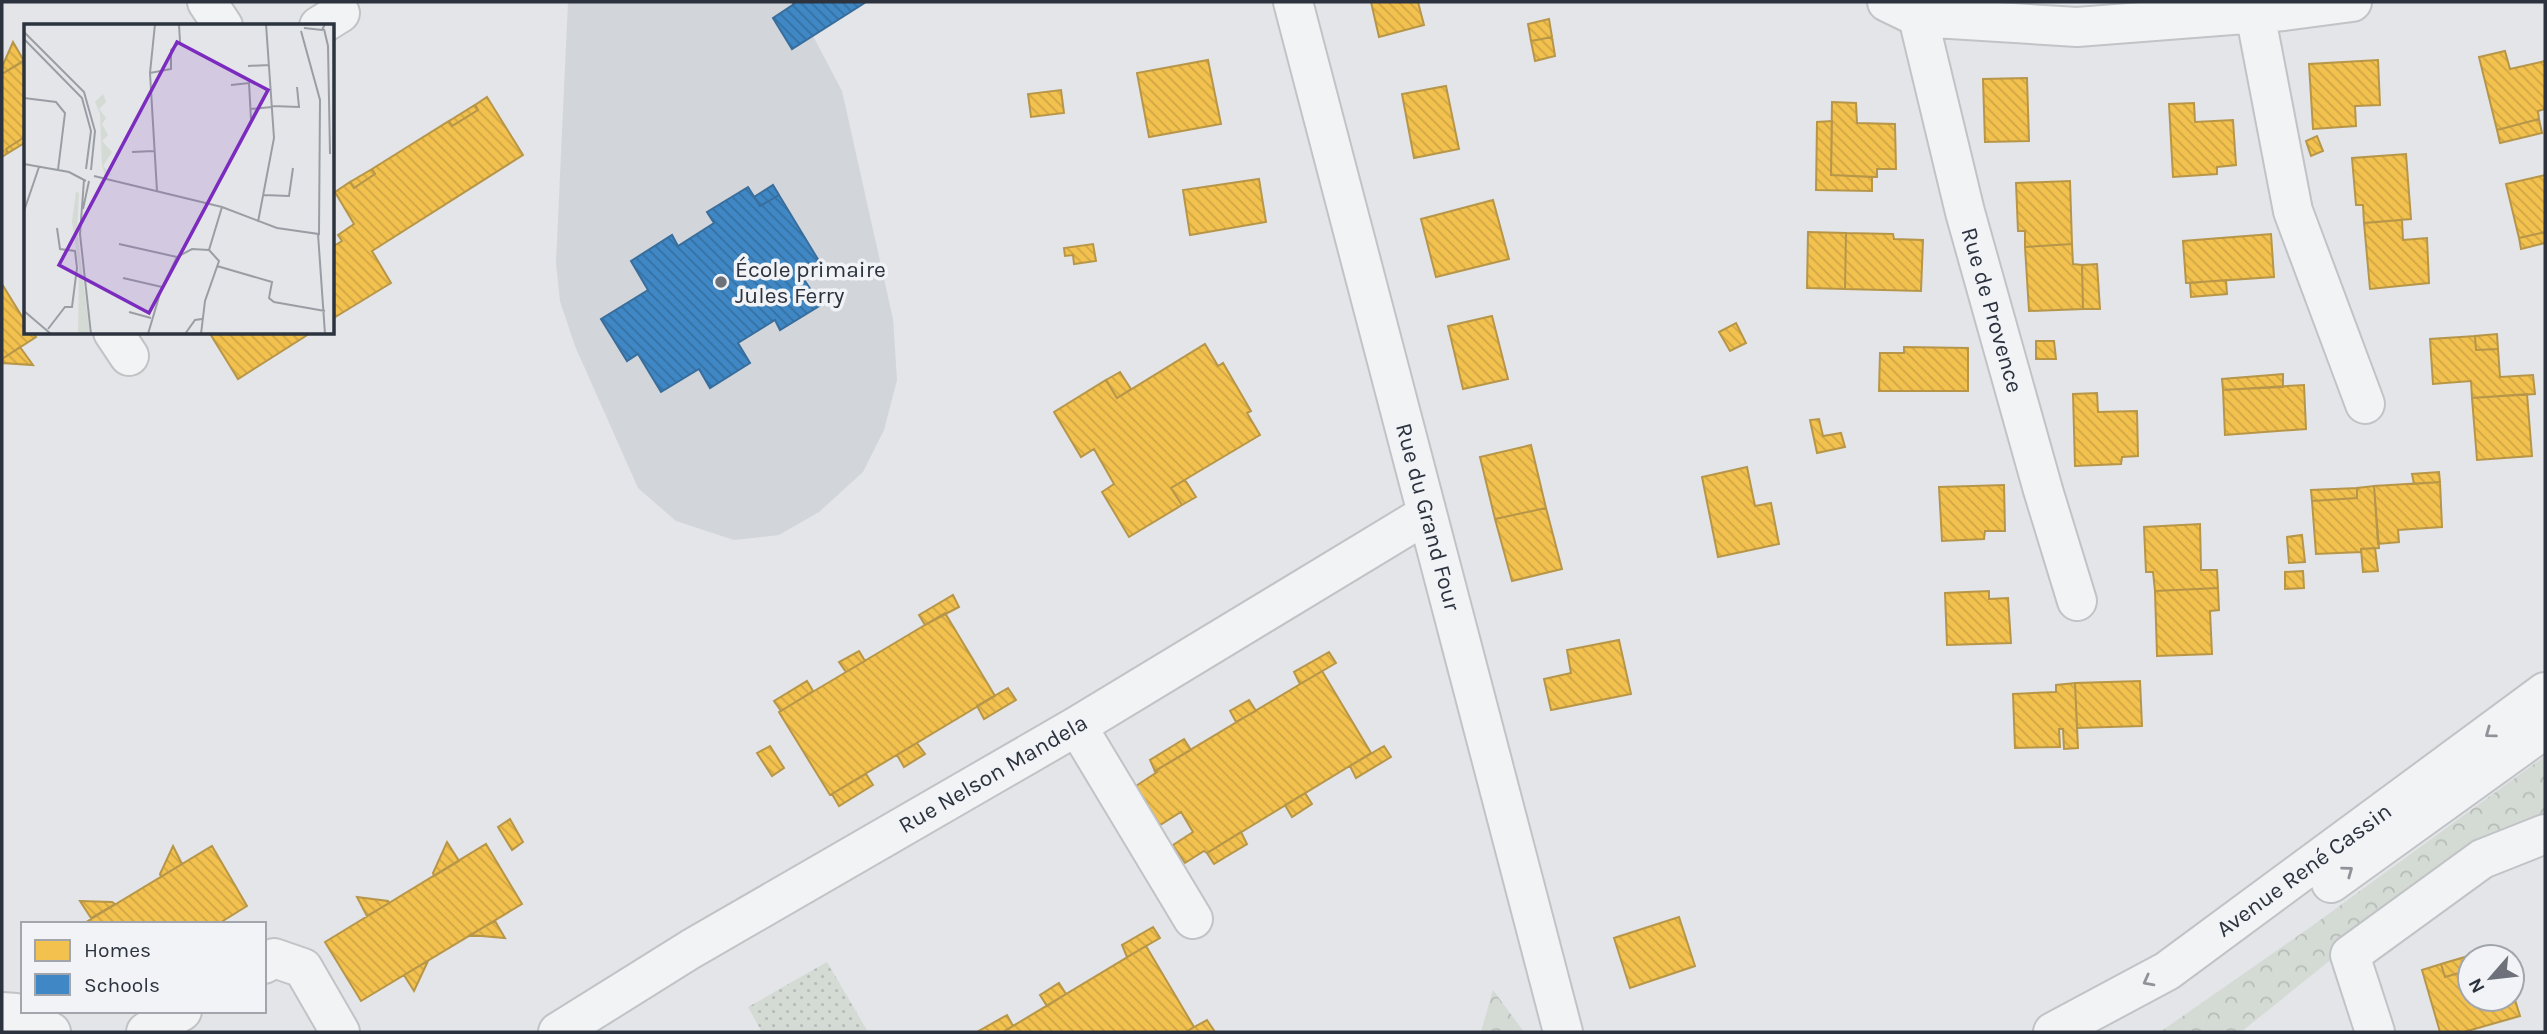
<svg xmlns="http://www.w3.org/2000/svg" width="2547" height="1034" font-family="Karla,sans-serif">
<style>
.built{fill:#d2d5da}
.forest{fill:url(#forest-crowns)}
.park{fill:url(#park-dots)}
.homes{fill:url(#homes-back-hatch);stroke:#b79649;stroke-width:2}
.schools{fill:url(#schools-back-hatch);stroke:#396e9c;stroke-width:2}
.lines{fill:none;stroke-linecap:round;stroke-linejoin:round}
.minor-casing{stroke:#c1c3c6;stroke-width:42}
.minor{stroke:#f2f3f4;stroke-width:38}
.oneway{stroke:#8f9399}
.poi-dot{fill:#6c717a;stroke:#f1f3f6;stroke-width:2.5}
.labels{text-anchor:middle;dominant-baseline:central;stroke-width:7;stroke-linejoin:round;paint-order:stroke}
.poi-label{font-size:23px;fill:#2c333e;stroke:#f1f3f6;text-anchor:start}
.street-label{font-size:23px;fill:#2c333e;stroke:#f1f3f6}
.inset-road{fill:none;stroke:#9a9ea4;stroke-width:2}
.view{fill:#7b2cbf;fill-opacity:0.15;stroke:#7b2cbf;stroke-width:3.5}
.inset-edge{fill:none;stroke:#2c333e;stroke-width:3.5}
</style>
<defs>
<pattern id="forest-crowns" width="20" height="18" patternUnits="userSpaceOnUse" patternTransform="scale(1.75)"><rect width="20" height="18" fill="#d4dad4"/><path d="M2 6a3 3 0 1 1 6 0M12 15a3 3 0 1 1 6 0" fill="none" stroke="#b6bcb7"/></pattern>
<pattern id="park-dots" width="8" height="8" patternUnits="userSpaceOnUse" patternTransform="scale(1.75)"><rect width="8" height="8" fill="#d4dad4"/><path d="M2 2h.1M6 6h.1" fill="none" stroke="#b6bcb7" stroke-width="1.8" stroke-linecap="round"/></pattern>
<pattern id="homes-back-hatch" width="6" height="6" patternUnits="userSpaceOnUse" patternTransform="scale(1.75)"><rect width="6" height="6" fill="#f2c14e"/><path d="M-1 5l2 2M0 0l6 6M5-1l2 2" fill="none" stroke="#d0a645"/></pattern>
<pattern id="schools-back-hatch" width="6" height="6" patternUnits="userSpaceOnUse" patternTransform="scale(1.75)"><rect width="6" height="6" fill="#3f88c5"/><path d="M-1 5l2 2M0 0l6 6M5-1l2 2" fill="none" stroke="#3570a1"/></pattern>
</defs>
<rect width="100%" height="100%" fill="#e3e5e8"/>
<path class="built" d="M568 2H866L813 36 842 91 893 319 897 380 884 430 863 472 819 512 779 535 734 540 676 521 638 488 575 346 560 301 556 263Z"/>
<path class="forest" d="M2545 756V816L2476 843 2241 1032H2160L2312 926Z
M1493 990 1524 1032H1481Z"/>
<path class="park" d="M827 962 868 1032H762L748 1007Z"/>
<path class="homes" d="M1371 2H1418L1424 25 1379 37Z
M1549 19 1552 37 1531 41 1528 24Z
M1552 37 1555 56 1535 61 1531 41Z
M13 42 24 61 2 74V67Z
M2505 51 2510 69 2545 61V109L2538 111 2539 119 2497 130 2479 57Z
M26 59V136L6 149 8 153 2 157V74Z
M1208 60 1221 124 1149 137 1137 73Z
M2378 60 2380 105 2355 106 2356 126 2313 129 2309 64Z
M2027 78 2029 141 1985 142 1983 79Z
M1446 86 1459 149 1414 158 1402 94Z
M1061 90 1064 113 1031 117 1028 94Z
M487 97 523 155 372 251 391 283 332 319V247L342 241 338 235 354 224 335 192 350 182 354 188 375 174 372 169 449 121 452 126 478 110 475 105Z
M1832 102 1856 103 1857 123 1895 124 1896 169H1877V177L1831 175Z
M2194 103 2195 122 2233 120 2236 165 2217 167V174L2173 177 2169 104Z
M475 105 478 110 452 126 449 121Z
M2539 119 2542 133 2500 143 2497 130Z
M1832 121 1831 175 1872 177V191L1816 190 1817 122Z
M26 136V142L8 153 6 149Z
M2317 136 2323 151 2311 156 2306 141Z
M2406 154 2411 219 2364 223 2363 205H2356L2352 158Z
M372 169 375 174 354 188 350 182Z
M2545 175V232L2519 238 2506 184Z
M1259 179 1266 222 1190 235 1183 190Z
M2070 181 2072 244 2025 247V231H2018L2016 183Z
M1493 200 1509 259 1436 277 1421 219Z
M2402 220 2403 240 2427 238 2429 283 2370 289 2364 223Z
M1808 232 1846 233 1845 289 1807 288Z
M2545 232V243L2521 249 2519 238Z
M1846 233 1893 234 1894 239 1923 240 1921 291 1845 289Z
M2271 234 2274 277 2186 283 2183 241Z
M1093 244 1096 261 1074 264 1073 255 1065 256 1064 248Z
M2072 244 2073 264 2082 265 2083 309 2029 311 2025 247Z
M2097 264 2100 309H2083L2082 265Z
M2226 280 2227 294 2191 297 2190 283Z
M2 284 26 323V332H32L36 337 2 359Z
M1492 316 1508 379 1463 389 1448 326Z
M1736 323 1746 343 1730 351 1719 332Z
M209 332H312L238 379Z
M2497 334 2498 349 2476 350 2475 336Z
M2475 336 2476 350 2498 349 2500 377 2533 375 2535 394 2472 398 2471 381 2433 384 2430 339Z
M2036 341H2054L2056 359H2036Z
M1205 344 1218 366 1223 363 1251 411 1247 413 1260 435 1171 488 1182 505 1129 537 1102 492 1114 484 1094 449 1081 457 1054 412 1106 380 1117 398Z
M20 347 33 365 2 363V359Z
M1904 347 1968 348V391H1879L1880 353H1904Z
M1120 372 1131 389 1117 398 1106 380Z
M2283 374V387L2223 390 2222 379Z
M2304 385 2306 429 2225 435 2223 390Z
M2097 393 2098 412 2137 411 2138 456 2122 457 2121 464 2075 466 2073 394Z
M2527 394 2532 456 2477 460 2472 398Z
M1819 419 1823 436 1841 433 1845 447 1817 453 1810 420Z
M1531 445 1546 508 1495 519 1480 457Z
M1747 467 1755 506 1771 503 1779 544 1718 557 1702 477Z
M2439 472 2440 482 2414 484 2412 474Z
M1185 480 1196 497 1182 505 1171 488Z
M2440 482 2442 527 2398 530 2399 542 2378 544 2374 486Z
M2004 485 2005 531H1985L1984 539 1942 541 1939 487Z
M2374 486 2379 548 2361 549V552L2316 554 2312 501 2357 498V488Z
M2357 488V498L2312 501 2311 490Z
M1546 508 1562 569 1512 581 1495 519Z
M2200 524 2201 570H2217L2218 588 2155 591 2153 572H2146L2144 527Z
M2302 535 2305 562 2289 563 2287 537Z
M2375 548 2378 571 2363 572 2361 549Z
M2303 571 2304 588 2285 589V572Z
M2218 588 2219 610 2210 611 2212 654 2157 656 2155 591Z
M1989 591V599L2008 598 2011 643 1947 645 1945 593Z
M953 595 959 607 925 625 919 615Z
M945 613 995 696 830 795 779 712Z
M1619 640 1631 694 1551 710 1544 679 1571 673 1567 650Z
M859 651 865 661 846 672 839 662Z
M1329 652 1336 663 1300 684 1294 672Z
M1322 671 1371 753 1207 853 1204 851 1185 863 1173 845 1193 832 1181 812 1160 825 1136 786 1157 772 1155 771Z
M807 681 813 691 781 711 774 701Z
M2140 681 2142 726 2077 728 2075 683Z
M2075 683 2078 748 2064 749 2063 729H2059L2060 747 2015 748 2013 694 2056 692V685Z
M1008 688 1016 700 984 719 977 706Z
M1249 700 1256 711 1236 722 1230 711Z
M1184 739 1191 750 1155 771 1150 760Z
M917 743 925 754 904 767 897 755Z
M770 746 784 768 772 776 757 753Z
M1384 746 1391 757 1356 778 1350 766Z
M866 774 873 785 839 806 832 794Z
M1305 793 1312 804 1292 817 1285 805Z
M510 819 523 842 512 850 498 827Z
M1241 832 1247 844 1214 864 1207 853Z
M447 842 459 861 434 876 433 873Z
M486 844 522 904 361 1001 325 942Z
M173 846 182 864 161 877 160 874Z
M212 846 247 906 218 924H83Z
M357 897 388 901 389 903 367 916Z
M80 901 112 902 115 904 91 918Z
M1679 917 1695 966 1630 988 1614 938Z
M495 921 505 938 470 935Z
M1153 927 1160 938 1127 957 1122 945Z
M1146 946 1194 1027 1186 1032H1003Z
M2499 947 2502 957H2470V970L2445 977 2441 964Z
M428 961 414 991 404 975Z
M2441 964 2445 977 2470 970V999H2512V990L2520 1016 2464 1032H2440L2422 970Z
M1059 983 1066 994 1047 1006 1040 995Z
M1007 1015 1013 1026 1003 1032H977Z
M1207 1020 1215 1032H1186L1194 1027Z"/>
<path class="schools" d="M792 2H866L792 49 773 18 794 4Z
M773 185 779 195 760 206 754 197Z
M748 187 760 206 779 195 822 266 803 278 821 305 780 330 775 320 738 343 750 363 710 388 699 369 661 392 638 354 627 361 601 319 648 290 631 261 672 235 678 246 714 223 707 212Z"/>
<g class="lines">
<defs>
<path id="minor" d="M207 2 223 26
M1293 2 1563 1032
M1887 2 1918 17 2077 27 2284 11 2352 2
M2255 13 2293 211 2365 404
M1918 17 1965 212 2043 490 2077 601
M319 26 340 13
M113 332 129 356
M1077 726 1193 919
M2331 883 2545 729
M264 964 274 958 303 968 340 1032
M2 1012 16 1013 51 1032
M146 1032 182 1011
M558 1032 691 949 1077 726 1427 514
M2053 1032 2167 971 2545 692
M2375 1032 2350 955 2482 859 2545 834"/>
</defs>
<use href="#minor" class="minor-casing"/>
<use href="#minor" class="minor"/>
</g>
<defs><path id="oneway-chevron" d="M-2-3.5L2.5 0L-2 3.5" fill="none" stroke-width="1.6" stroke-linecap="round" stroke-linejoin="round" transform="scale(1.75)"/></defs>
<g class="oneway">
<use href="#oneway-chevron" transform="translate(2490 733) rotate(144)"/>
<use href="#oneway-chevron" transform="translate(2348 871) rotate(-36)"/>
<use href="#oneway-chevron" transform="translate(2148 981) rotate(152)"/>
</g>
<circle class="poi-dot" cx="721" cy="282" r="7"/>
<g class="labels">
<g class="poi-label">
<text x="735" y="269">École primaire<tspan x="735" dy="26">Jules Ferry</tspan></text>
</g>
<g class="street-label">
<text transform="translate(1992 310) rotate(74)">Rue de Provence</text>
<text transform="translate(1428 517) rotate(75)">Rue du Grand Four</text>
<text transform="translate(993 774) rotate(-30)">Rue Nelson Mandela</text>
<text transform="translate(2304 870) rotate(-36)">Avenue René Cassin</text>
</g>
</g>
<g transform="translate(24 24)">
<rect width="310" height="310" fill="#e3e5e8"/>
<path d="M79 70 82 78 75 85 82 94 78 100 84 111 78 117 88 128 79 142 88 151 81 152 78 141 76 90 71 78ZM52 168 55 169 53 207 66 310H54L55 244 48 197Z" fill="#d4dad4"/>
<path class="inset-road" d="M131 0 126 49 133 167M280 4 298 6 301 0M300 5 304 22 306 130M0 8 60 68 71 107 67 146M0 15 58 74 67 107 62 145M224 42 245 41M126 49 147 45V26L156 18 155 0M207 61 225 59 227 95M0 74 32 78 41 89 34 146M248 82 275 83 273 63M226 85 248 83M108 128 130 127M0 140 45 148 62 157M70 152 198 183 253 204 295 210 296 76 277 7M60 156 56 210 67 310M240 171 265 172 269 144M59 185 65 157M0 187 15 143M234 198 250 114 242 0M294 210 301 310M95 220 153 233M193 242 248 258 245 274 250 278 301 287M99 254 138 263M0 287 27 310M105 288 127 294M24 305 41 283H48L53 244 51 227 36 225 33 204M124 310 137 266 153 233 168 225 185 226M161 310 171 296 178 295M177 310 181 277 195 237 185 226 198 183"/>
<path class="view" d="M153 18 244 66 125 289 35 241Z"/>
<rect width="310" height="310" class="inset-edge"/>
</g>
<rect width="2547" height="1034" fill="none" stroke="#2c333e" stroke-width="7"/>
<rect x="21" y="922" width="245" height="91" fill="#f1f3f6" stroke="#a2a6ac" stroke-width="2"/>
<rect x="35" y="940" width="35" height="21" fill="#f2c14e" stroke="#a2a6ac" stroke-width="2"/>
<text x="84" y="957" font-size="21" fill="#2c333e">Homes</text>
<rect x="35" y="974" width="35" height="21" fill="#3f88c5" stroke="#a2a6ac" stroke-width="2"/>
<text x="84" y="992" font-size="21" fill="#2c333e">Schools</text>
<g transform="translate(2491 978) rotate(242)"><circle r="33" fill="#f1f3f6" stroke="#a2a6ac" stroke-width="2"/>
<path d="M0-5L12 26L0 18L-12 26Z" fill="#6c717a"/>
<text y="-10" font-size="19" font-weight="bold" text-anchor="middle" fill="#2c333e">N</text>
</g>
</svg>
